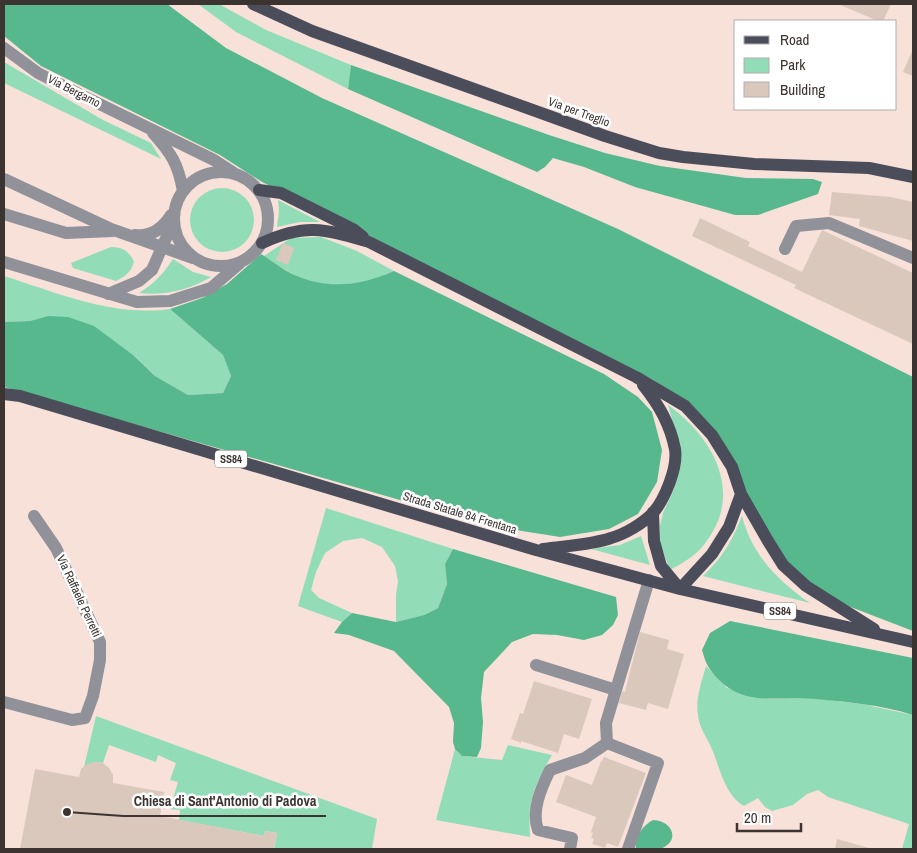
<svg xmlns="http://www.w3.org/2000/svg" width="917" height="853" font-family="'Archivo Narrow',sans-serif">
<style>
.green{fill:#93dcb8}
.forest{fill:#57b88e}
.building{fill:#dbc8bd}
.lines{fill:none;stroke-linecap:round;stroke-linejoin:round}
.minor{stroke:#919199;stroke-width:12}
.major{stroke:#4c4d5a;stroke-width:12}
.labels{text-anchor:middle;dominant-baseline:central;stroke-width:5;stroke-linejoin:round;paint-order:stroke}
.shield{fill:#fff;stroke:#76716f;stroke-width:1}
.shield-label{font-size:11px;font-weight:bold;fill:#3c3431}
.street-label{font-size:12px;fill:#3c3431;stroke:#fff}
.leader{fill:none;stroke:#3c3431;stroke-width:2}
.callout-dot{fill:#3c3431;stroke:#fff;stroke-width:2}
.callout-label{font-size:14px;text-anchor:middle;font-weight:bold;fill:#3c3431;stroke:#fff;stroke-width:5;stroke-linejoin:round;paint-order:stroke}
</style>
<rect width="100%" height="100%" fill="#f7e1d9"/>
<path class="green" d="M198 4H219L266 30 351 65 348 89 236 32Z
M4 62 103 120 151 143 161 159 4 83Z
M190 220a32 32 0 1 1 64 0a32 32 0 1 1-64 0Z
M278 200 320 222H300L277 227 279 212Z
M321 237 357 251 394 271C362 285 329 291 297 276 285 271 274 262 264 256L291 238Z
M111 247C123 247 130 252 134 262 130 273 126 276 116 281L73 268 71 263Z
M173 259 193 272 211 277C189 290 164 296 139 293 154 284 163 274 173 259Z
M4 276C58 293 113 317 170 309L223 355 231 376 223 393 188 395 155 376 133 355 48 316 30 321 4 322Z
M668 405C713 437 744 492 706 542 697 555 683 563 670 570L660 544V526L663 513 674 489V426Z
M326 508 453 549 445 564 447 584 438 608 424 615 396 622V595L398 581 395 566 382 547 362 538 343 541 325 553 316 572 311 590 319 598 352 613 342 622 298 606Z
M742 516C752 555 778 581 810 603L703 576C723 557 732 541 742 516Z
M641 536 650 565 591 549 620 545Z
M706 666 727 688 770 699 813 698 862 704 913 715V849H902L909 824 828 797 818 790 807 794 793 805 772 811 765 807 758 798 744 806C724 794 720 767 711 747 706 736 699 727 698 715 695 699 702 681 706 666Z
M96 716 377 819 372 849H274L277 833 265 831 264 836 179 820 180 810 170 809 178 782 170 780 176 763 158 755 156 762 109 745 103 763 95 762 84 767Z
M508 745 552 755C533 787 528 800 530 837L436 820 455 749 462 756 502 760Z"/>
<path class="forest" d="M4 4H167L226 48 322 98 618 229 913 377V631L848 606 814 589 784 560 698 413 653 380 470 289 330 215 262 182 220 155 41 66 4 36Z
M351 65 549 135 605 153 660 166 746 178 813 179 822 182 818 194 758 215H735L635 187 584 167 553 158 545 167 537 172 348 89Z
M261 254C273 261 284 271 297 276 330 290 362 285 394 271L604 374 638 397 652 412 662 450 657 482 638 514 609 529 560 537 491 526 4 387V322L30 321 48 316 68 317 94 326 133 355 155 376 188 395 223 393 231 376 223 355 170 309 202 298 227 284Z
M453 549 616 597 618 615 613 625 602 635 584 640 557 635 533 634 512 642 484 672 481 698 483 722 481 748 477 757 462 756 455 749 453 742 454 723 449 707 394 651 349 635 334 633 342 622 352 613 396 622 424 615 438 608 447 584 445 564Z
M730 621 913 658V715C882 705 848 702 816 699 780 695 746 708 718 679 708 668 706 664 702 650L710 633Z
M653 820C673 821 681 841 660 849 653 851 643 849 636 849 634 837 643 825 653 820Z"/>
<path class="building" d="M838 4H891L883 21H878Z
M913 49V76L903 72Z
M832 192 891 197 913 202V241L859 226 860 219 829 215Z
M700 218 750 242 748 246 802 272 822 230 913 273V344L794 288 796 285 692 236Z
M283 243 294 248 288 265 276 260Z
M640 632 669 640 667 649 684 654 668 709 648 703 646 710 619 703 622 691 625 692Z
M534 681 592 699 579 739 564 734 558 753 521 741V743L511 739 520 713 523 714Z
M604 757 646 773 618 847 607 843 605 848 592 844 594 839 591 838 593 833 591 832 596 817 556 802 566 775 592 785 601 761H602Z
M95 762 103 763 109 768 113 775V783L164 792 160 816 264 836 265 831 277 833 274 849H20L35 769 79 777 81 769 87 764Z
M837 839 873 849H835Z"/>
<g class="lines">
<path class="minor" d="M4 48 38 73 79 94 214 160 234 173
M153 133C172 154 178 164 183 191
M174 219a47 47 0 1 1 94 0a47 47 0 1 1-94 0Z
M4 179 111 229 193 258
M4 214 66 233 113 231
M135 235C151 237 163 228 171 215
M785 249 796 226 829 223 913 258
M4 262 137 302 170 301 211 288 239 264
M108 294 139 281 152 270 174 220
M536 665 616 690
M4 702 72 720 85 718 93 696 100 660V642L56 548 34 516
M570 849 572 838 538 830C531 811 541 788 550 770L585 758 607 743
M628 849 658 763 607 743 606 723 649 580"/>
<path class="major" d="M253 4 312 31 605 136 659 153 683 157 754 164 869 168 913 177
M259 190 281 193 353 229 363 237
M262 243C306 223 324 229 369 242L636 377 685 406 712 435 732 467 741 494 768 541 783 565 806 586 874 629
M4 394 20 396 536 550 680 589 913 642
M653 512 654 541 661 566 680 589
M543 549C563 546 592 545 611 538 625 534 642 524 653 513 665 499 678 467 675 449 670 424 659 405 643 385
M680 589 712 554 729 527 741 494"/>
</g>
<g class="labels">
<g class="shield">
<rect x="215" y="450.5" width="32" height="17" rx="4"/>
<rect x="764" y="602.5" width="32" height="17" rx="4"/>
</g>
<g class="shield-label">
<text x="231" y="459">SS84</text>
<text x="780" y="611">SS84</text>
</g>
<g class="street-label">
<text transform="translate(74 91) rotate(27)">Via Bergamo</text>
<text transform="translate(579 112) rotate(20)">Via per Treglio</text>
<text transform="translate(460 513) rotate(17)">Strada Statale 84 Frentana</text>
<text transform="translate(79 596) rotate(65)">Via Raffaele Perretti</text>
</g>
</g>
<path class="leader" d="M67 812L123 816H326"/>
<circle class="callout-dot" cx="67" cy="812" r="5"/>
<g class="callout-label">
<text x="225" y="806">Chiesa di Sant'Antonio di Padova</text>
</g>
<rect width="917" height="853" fill="none" stroke="#3c3431" stroke-width="10"/>
<rect x="734" y="20" width="162" height="90" fill="#ffffff" stroke="#b1aead"/>
<rect x="744" y="36" width="25" height="8" fill="#4c4d5a" stroke="#b1aead"/>
<text x="780" y="45" font-size="15" fill="#3c3431">Road</text>
<rect x="744" y="58" width="25" height="15" fill="#93dcb8" stroke="#b1aead"/>
<text x="780" y="70" font-size="15" fill="#3c3431">Park</text>
<rect x="744" y="82" width="25" height="15" fill="#dbc8bd" stroke="#b1aead"/>
<text x="780" y="95" font-size="15" fill="#3c3431">Building</text>
<path d="M737 823v8h64v-8" fill="none" stroke="#3c3431" stroke-width="2.5"/>
<text x="744" y="823" font-size="15" fill="#3c3431" stroke="#ffffff" stroke-width="4" paint-order="stroke">20 m</text>
</svg>
